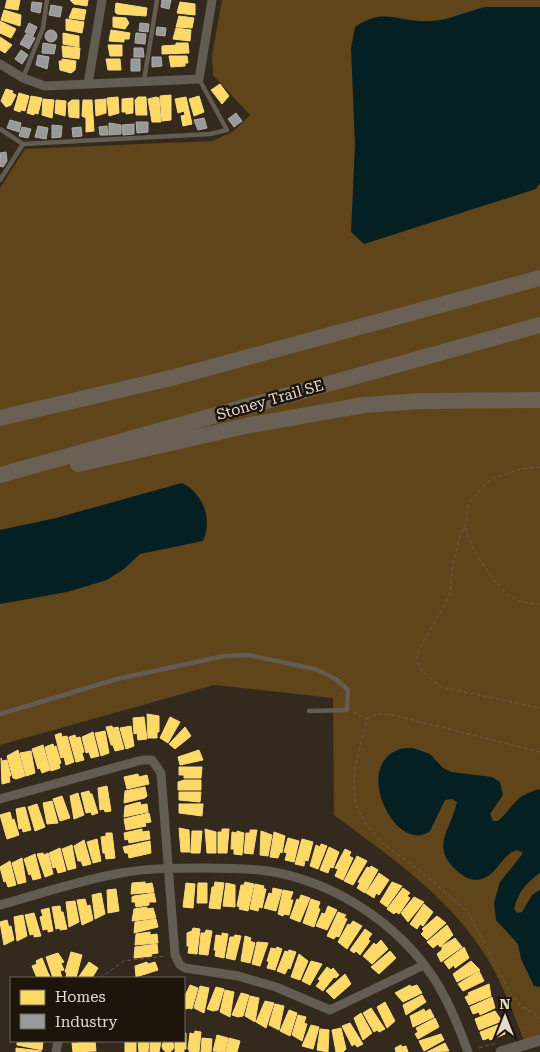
<svg xmlns="http://www.w3.org/2000/svg" width="540" height="1052" font-family="'Roboto Serif',serif">
<style>
.green{fill:#60441a}
.water{fill:#052022}
.homes{fill:#ffd966;stroke:#f7d985}
.industry{fill:#999;stroke:#b0aca8}
.lines{fill:none;stroke-linecap:round;stroke-linejoin:round}
.path{stroke:#655e55;stroke-width:1;stroke-dasharray:4 2.5;stroke-linecap:butt}
.service{stroke:#635c53;stroke-width:4.5}
.minor{stroke:#635c53;stroke-width:9}
.tertiary{stroke:#635c53;stroke-width:11}
.motorway{stroke:#6a6053;stroke-width:16}
.labels{text-anchor:middle;dominant-baseline:central;stroke-width:5;stroke-linejoin:round;paint-order:stroke}
.street-label{font-size:15px;fill:#e5dacc;stroke:#1d150b}
</style>
<rect width="100%" height="100%" fill="#332a1d"/>
<path class="green" d="M222 0H540V1035L524 1040C513 1014 504 987 490 963 453 899 392 858 334 815L333 698 214 685 0 745V188L25 149 212 141 234 131 250 115 213 75 212 55Z"/>
<path class="water" d="M486 7H540V183L536 189 364 244 351 232 355 145 351 48 355 27C384 6 400 23 430 21 448 21 466 11 486 7Z
M182 483C203 493 213 519 203 541L140 554 124 569 107 580 67 592 0 604V530L56 518Z
M413 748 430 754 443 768 451 772 492 777 500 782 503 795 490 814 493 821H498C516 805 513 796 540 789V873C526 883 518 892 514 909L517 913 522 912 532 895 540 890V987L534 986 521 959 518 944 496 920 494 903 500 882 523 853 517 850C503 854 499 870 486 877 478 882 468 880 461 874 428 849 450 832 457 802L452 799 445 800 430 831C397 856 352 767 398 750 402 748 408 748 413 748Z"/>
<path class="homes" d="M7 0H20L18 10 5 8Z
M70 0H88L87 6 74 4Z
M180 2 195 4V15L177 13Z
M116 3 147 8 146 16 117 14 115 12Z
M73 8 86 10 84 20 69 18Z
M4 10 21 15 20 26 1 20Z
M179 16 194 18 192 28 176 27Z
M113 17 126 18 129 23 125 29 113 27Z
M66 19 84 22 82 33 66 30Z
M0 21 16 29 11 38 0 33Z
M176 28 191 30 190 41 173 39Z
M111 30 130 33 129 39H124V42L109 41Z
M63 33 79 36V47L63 44Z
M0 37 12 45 5 53 0 50Z
M176 43H188L189 53 162 54V46L176 45Z
M108 45H122V56H110Z
M62 46 80 48 79 59 63 57Z
M169 56H187L188 63H185V66L171 67Z
M62 59 76 61 75 70 71 73 60 70 59 61H62Z
M106 59H120L121 70H108Z
M220 84 229 96 222 104 211 90Z
M6 89 13 91 12 93 16 95 11 105 6 107 1 101Z
M19 93 29 96 25 111 21 110 20 112 14 110Z
M171 95V120L162 121 160 96Z
M31 96 42 98 38 114 34 113V115L27 113Z
M199 96 204 112 194 116 189 99Z
M118 97 119 113 109 116 107 98Z
M138 97H146L147 115H136L135 100Z
M156 97 159 98 161 122H152L148 99Z
M186 97 192 124 183 126 181 116 185 115 184 111 178 113 175 99Z
M133 98V113L126 114V112H122V99Z
M43 99 54 100 52 118 42 115Z
M106 99V113L96 116 95 100Z
M56 100 66 101 65 116 55 113Z
M72 100H79V118L69 117 68 103Z
M83 100H92L94 131 86 132V118L82 116Z
M147 714 159 716V732H157V738H148Z
M144 717 147 739 138 740 137 733 134 734 133 718Z
M170 717 180 722 168 743 160 738Z
M112 726 113 728 118 727 124 749 115 751 113 745H111L106 727Z
M131 726 134 746 126 749 120 728Z
M185 727 191 736 175 749 169 744Z
M105 731 109 753 101 756 95 733Z
M93 732 99 756 91 758 89 752 86 753 82 737Z
M61 733 62 737 67 736 74 762 66 765 64 757 61 758 55 735Z
M75 735 76 738 80 737 84 752 82 753 84 760 76 762 69 737Z
M53 744 54 747 56 746 61 763 59 764 60 768 51 771 45 747Z
M43 745 50 770 42 773 40 768 38 769 32 749Z
M18 750 25 776 16 779 13 778 7 756Z
M199 750 203 760 180 765 178 757Z
M31 751 35 773 26 776 20 753Z
M1 758 2 761 7 760 11 776H9L10 782 2 784Z
M179 767H202L201 778H184V775H179Z
M138 774 139 777 147 775 149 784 127 789 124 777Z
M184 780H201V790H178V782Z
M107 786 111 811 105 812 104 809 100 810 98 788Z
M145 787 147 796 145 798 124 803 125 791Z
M89 791 90 794H92L98 813 92 815 91 812 86 813 81 793Z
M179 792H201L200 802 179 800Z
M78 793 84 815 74 819 70 796Z
M62 796 70 818 60 821 53 799Z
M52 801 58 823 47 824 43 803Z
M140 802 141 805 147 804 148 812 124 817 125 806Z
M37 804 45 827 35 831 28 807Z
M179 804H203L202 816 179 813Z
M25 807 31 830 23 832 22 828 19 829 16 809Z
M10 812 12 820 14 819 19 835 7 839 0 815Z
M149 813 151 822 145 823 146 826 126 830 124 819Z
M179 828 189 830 190 852H181Z
M142 829V832L149 831 150 839 129 843 128 839 125 840 124 833Z
M205 829 216 832V853H207Z
M222 829H229L227 853H218V832H222Z
M250 830H257L253 854 244 853 246 833H250Z
M192 831H202L200 853H191Z
M237 831 244 833 242 855 234 854V849H231L232 832 237 833Z
M261 831 272 835 268 856 260 855Z
M274 832 285 836 282 853 280 852 278 858 270 857Z
M106 833H112L115 858 106 859 105 853H103L101 837 106 836Z
M288 838 299 841 294 862 285 860 287 853 284 852Z
M97 839 101 861 93 863 87 842Z
M302 839 313 842 308 861 305 860 304 866 295 864Z
M84 840 91 864 83 866 81 861H78L74 846Z
M150 841 151 853 129 858 128 853H125L123 847Z
M321 844 327 846 318 869 310 866 316 845 320 847Z
M72 845 76 868 68 870 62 849Z
M329 847 339 852 333 868 330 867 328 873 320 870Z
M60 848 66 871 58 873 56 867 53 868 49 853Z
M345 849 351 852 349 856 353 858 343 880 335 876 338 869 335 868Z
M43 853 44 855 48 853 53 874 45 877 37 854Z
M35 854 41 878 33 880 31 874 29 875 24 859Z
M357 856 367 861 353 885 344 881Z
M22 858 26 882 18 884 12 863Z
M10 861 16 885 8 887 6 881 4 882 0 867Z
M371 866 378 870 365 893 357 888 360 883 358 882 367 867 370 868Z
M379 873 389 880 379 895 376 893 374 898 366 893Z
M145 882V884L152 883 154 892 131 894 132 883Z
M215 882 224 883 220 909 209 908 212 887H214Z
M245 882 254 884 248 911 239 909 240 907 237 906 241 885H244Z
M392 882 402 886 387 907 380 902Z
M186 883 195 884 193 908 183 907Z
M198 883H207V903H197Z
M226 883 235 885V907L223 906Z
M255 884 264 886 263 889H266L262 908 259 907 258 911 250 909Z
M273 888 282 890 276 911 264 908 269 893 272 894Z
M403 888 410 893 407 896 410 898 399 914 396 912 394 914 387 909Z
M116 889 119 911 108 913 107 890Z
M283 890 293 892 290 900H293L289 915 284 914 283 916 278 914Z
M101 893 105 914 95 919 92 895Z
M154 893 156 902H149V905L136 907 135 902H132V897L134 896Z
M301 895 310 898 300 922 290 918 297 899 299 900Z
M414 897 424 902 408 922 401 913Z
M85 899 87 906 90 905 93 920 82 925 77 900Z
M311 899 320 902 318 908 320 909 314 927 303 923Z
M75 901 79 922 69 927 66 902Z
M424 904 433 912 423 926 420 924 417 929 410 924Z
M60 906 61 912H63L67 929 60 930V928L56 929 52 907Z
M328 906 337 910 327 930 316 926 322 913 325 914Z
M147 907V909L153 908 156 918 132 921 134 909Z
M49 908 53 931 48 932V929L43 930 40 917 43 916 41 910Z
M338 912 346 915 344 918 347 919 339 937 336 936 334 939 327 936Z
M34 913 41 936 34 937V934L30 935 25 915Z
M23 915 27 936 17 941 14 917Z
M437 916 446 923 427 940 421 934 424 931 422 929Z
M156 919 158 927 134 933 135 922Z
M7 920 9 927 11 926 14 940 4 945 0 922Z
M353 921 362 926 347 949 338 942 348 924 350 925Z
M447 925 453 935 440 947 438 944 433 948 427 942Z
M193 928 200 929 197 954 188 953 189 946H187V933L192 931Z
M365 929 372 934 368 939 370 941 360 955 356 951 354 953 350 950Z
M206 930 212 931 208 955 199 954 201 933H205Z
M150 932V935L157 934 158 943 135 945 136 934Z
M222 933 228 934 224 958 215 956 216 950H214L216 935 222 936Z
M235 935 241 936 235 960 226 958 230 937H234Z
M245 936 251 938 250 941 255 943 250 963 241 961Z
M455 938 462 947 441 962 437 954 442 950V946Z
M381 940 388 949 372 964 363 956 374 943 376 945Z
M257 942 268 943 260 966 252 964Z
M157 944 158 953 151 954 152 956 134 958 135 947Z
M277 947 282 949 275 970 267 968 269 962 267 961 271 948 276 949Z
M464 947 469 958 455 968 454 965 449 969 444 962Z
M289 950 296 952 290 969 288 968 285 974 277 971 285 951 288 952Z
M390 951 396 958 379 974 371 967Z
M71 952 82 955 76 978 66 977 67 972H65Z
M58 953 64 962 61 963 64 970 60 971 62 978H53L46 957Z
M299 954 308 961 300 980 291 977Z
M42 958 48 973 51 978H37L32 966 37 964 36 961Z
M311 961 322 964 310 985 302 981Z
M471 961 480 970 457 982 453 974Z
M89 962 98 968 92 978H78Z
M147 962 148 964 155 962 158 970 136 977 135 966Z
M327 967 331 970 333 968 339 975 336 978 334 977 323 991 316 986 320 981 318 979Z
M479 971 484 981 463 991 458 984Z
M345 974 351 984 334 999 326 991Z
M489 984 491 996 469 1005 465 997 469 995 468 993Z
M190 985 198 988 192 1009 188 1008 187 1009 184 1008V998Z
M410 985 411 987 417 985 422 993 403 1002 395 993Z
M200 986 209 988 204 1013 194 1008Z
M216 987 224 989 218 1010 213 1011 207 1009Z
M225 990 234 992 230 1017 220 1012Z
M241 993 249 995 243 1016 238 1017 232 1015Z
M422 995 426 1002 406 1015 403 1005Z
M250 996 259 998 255 1022 245 1016Z
M492 997 495 1008 480 1015 479 1012 473 1014 470 1007Z
M265 1001 274 1003 266 1028 256 1022Z
M385 1002 395 1021 387 1028 377 1007Z
M275 1004 284 1006 279 1030 269 1025Z
M371 1008 385 1029 379 1032 377 1030 374 1032 363 1013Z
M424 1009 425 1012 430 1009 434 1017 413 1027 410 1016Z
M289 1010 297 1013 290 1036 280 1031Z
M495 1011 502 1021 479 1030 475 1019Z
M361 1013 372 1033 363 1040 354 1018Z
M298 1015 306 1017 304 1023 307 1024 302 1041 292 1035Z
M435 1018 439 1027 418 1039 415 1034 418 1032 416 1028Z
M350 1023 363 1044 357 1047 355 1044 352 1046 342 1026Z
M503 1023 505 1034 490 1040 489 1038 483 1040 480 1032Z
M311 1025 319 1027 313 1049 302 1046Z
M341 1028 346 1049 343 1052H336L332 1030Z
M320 1029 329 1030 328 1052 317 1050Z
M195 1031 201 1032 199 1052H190L188 1049 190 1033 194 1034Z
M184 1033H186V1049H184V1052H175V1041H184Z
M441 1034 444 1040 424 1051 419 1041Z
M217 1035 228 1038 225 1052 213 1051Z
M202 1038 212 1039 211 1052H201Z
M229 1038 240 1041 237 1052H226Z
M162 1046a6 6 0 1 1 12 0a6 6 0 1 1-12 0Z
M17 1041H43L42 1050 17 1045Z
M78 1041H95L96 1051 73 1052 72 1043H78Z
M125 1041H136V1052H125Z
M138 1041H149L148 1052H139Z
M150 1041H161L159 1052H150Z
M445 1043 449 1051 427 1052Z
M401 1045 402 1047 406 1046 408 1052H396L395 1048Z
M16 1048 41 1051V1052H16Z"/>
<path class="industry" d="M162 0H171L169 9 161 7Z
M32 2 42 3 40 13 31 11Z
M51 5 62 7 60 17 49 15Z
M29 23 37 27 33 36 25 32Z
M140 23 149 24 148 32 139 31Z
M157 27 166 28 165 36 156 35Z
M45 36a6 6 0 1 1 12 0a6 6 0 1 1-12 0Z
M136 33 146 34 145 44 135 43Z
M26 34 35 38 29 49 20 44Z
M43 43 56 45 54 54 42 53Z
M134 48H143L144 57H134Z
M21 50 28 55 22 64 15 59Z
M38 55 49 57 47 69 36 65Z
M152 57H161L162 66 152 67Z
M131 59H140V71H131Z
M236 113 242 121 234 127 228 119Z
M204 118 207 128 198 130 194 120Z
M10 120 21 123 19 132 7 128Z
M136 122H148V132L137 133Z
M109 123 121 125V134L109 135Z
M134 124V134L123 135 122 125Z
M52 125 62 126 61 137 52 138Z
M38 126 48 128 46 139 35 137Z
M107 126 108 135H100L99 127Z
M22 127 31 129 28 138 19 136Z
M81 127 82 136 73 137 72 128Z
M6 152 7 161 3 167 0 166V153Z"/>
<g class="lines">
<path class="path" d="M540 467 520 469 492 479 483 486 468 505 465 527 461 533 453 563 450 595 418 651 417 662 422 671 441 687 540 708
M465 528C471 549 490 578 507 594 515 601 530 604 540 604
M353 712 367 719
M540 752 393 715 377 714 367 719 355 766 354 784 356 805 368 827 382 843 418 869 468 912 509 991 521 1006 540 1018
M100 978 124 961 166 956
M479 1048 496 1043"/>
<path class="service" d="M23 78 43 28 47 0
M144 81 157 0
M0 129 23 144 210 134 227 130 199 79
M0 180 23 144
M0 714 117 679 224 656 248 655 315 669 336 679 348 690 347 710 309 711"/>
<path class="minor" d="M0 64 23 78 45 86 199 79 212 0
M88 84 102 0
M0 799 142 760H152L161 773 175 955 180 965 185 968 238 976 276 987 330 1010 424 965
M0 905C40 894 80 880 121 873 148 868 176 868 204 868 225 868 247 868 268 871 335 882 398 923 435 980 449 1002 459 1027 468 1052
M56 1052 58 1041"/>
<path class="tertiary" d="M501 1052 540 1040"/>
<path class="motorway" d="M0 418 175 377 540 278
M78 464 250 425 364 405 420 401 540 400
M0 475 540 325"/>
</g>
<g class="labels">
<g class="street-label">
<text transform="translate(270 400) rotate(-16)">Stoney Trail SE</text>
</g>
</g>
<rect x="10" y="977" width="175" height="65" fill="#1d150b" stroke="#6d6458"/>
<rect x="20" y="990" width="25" height="15" fill="#ffd966" stroke="#6d6458"/>
<text x="55" y="1002" font-size="15" fill="#e5dacc">Homes</text>
<rect x="20" y="1014" width="25" height="15" fill="#999999" stroke="#6d6458"/>
<text x="55" y="1027" font-size="15" fill="#e5dacc">Industry</text>
<g transform="translate(505 1017)" stroke="#1d150b" stroke-width="4" paint-order="stroke">
<path d="M0-4L9 19L0 12L-9 19Z" fill="#e5dacc"/>
<text y="-8" font-size="14" font-weight="bold" text-anchor="middle" fill="#e5dacc">N</text>
</g>
</svg>
